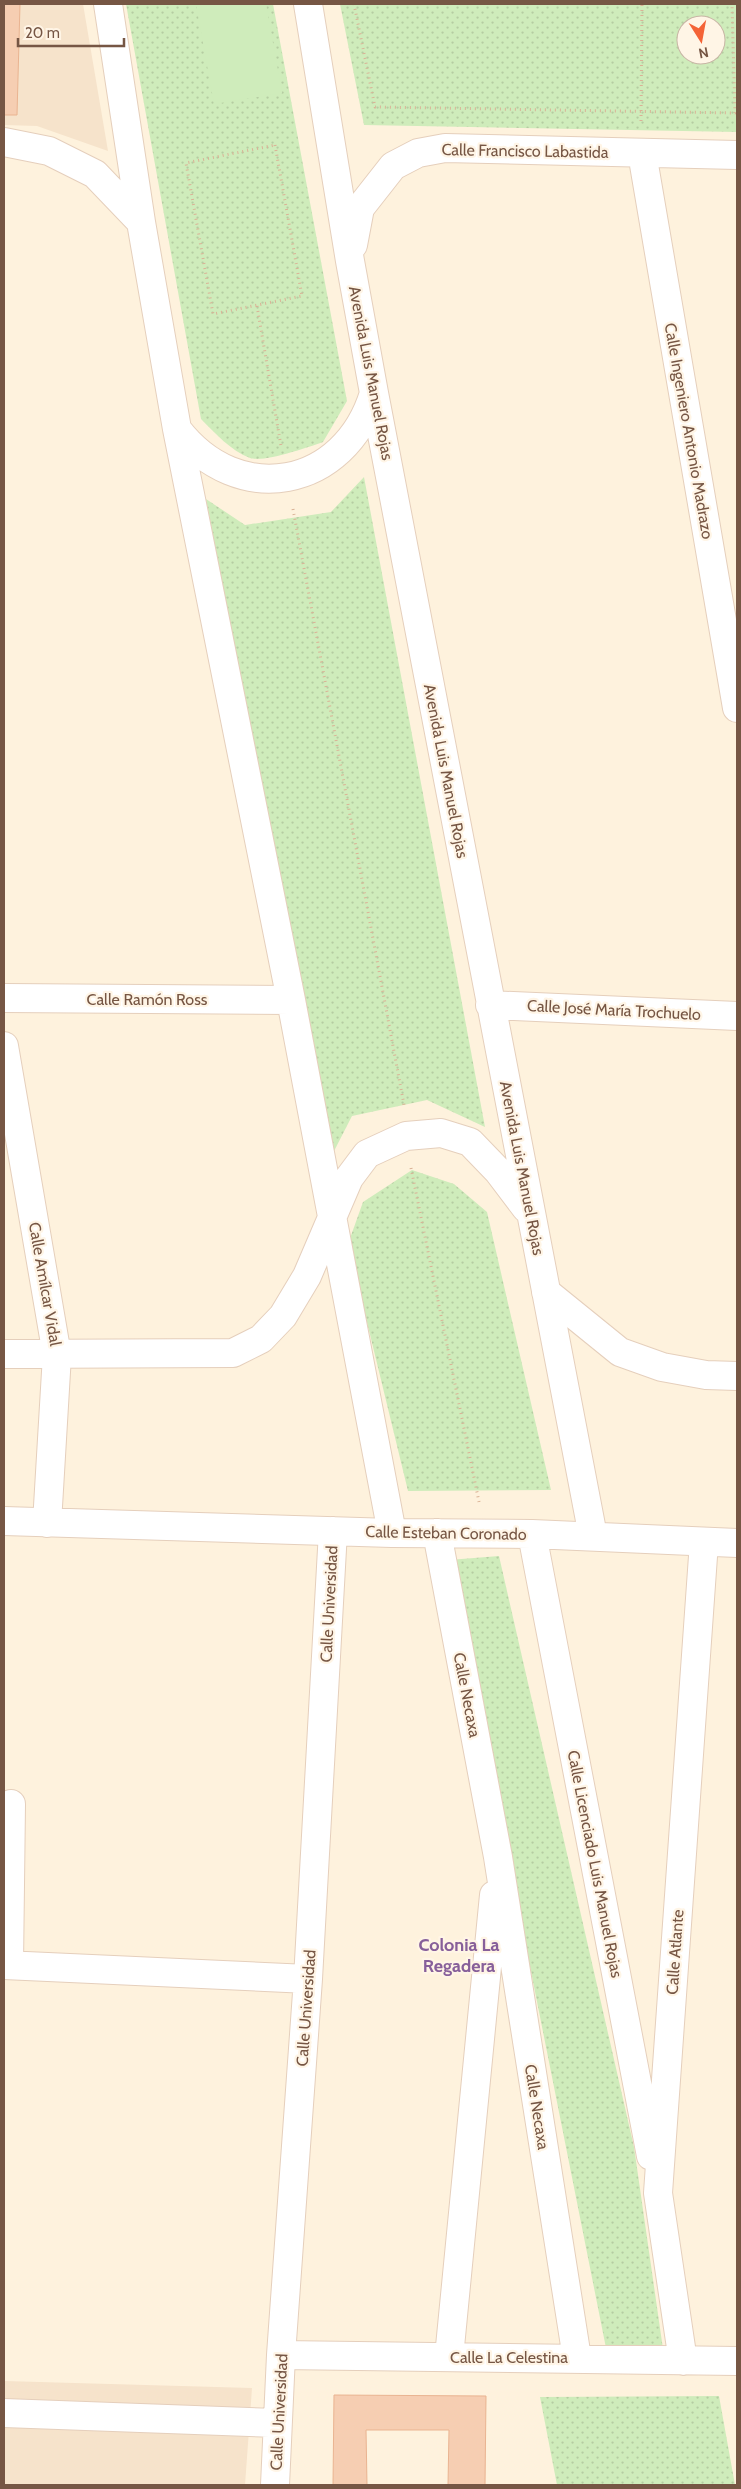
<svg xmlns="http://www.w3.org/2000/svg" width="741" height="2489" font-family="Cabin,sans-serif">
<style>
.residential{fill:#f6e3cb}
.grass{fill:url(#grass-dots);fill-rule:evenodd}
.garden{fill:#cfecbb}
.building{fill:#f6ceb2;stroke:#eab491}
.lines{fill:none;stroke-linecap:round;stroke-linejoin:round}
.minor-casing{stroke:#e5cfbc;stroke-width:30}
.path{stroke:#dab296;stroke-width:3;stroke-dasharray:1 4;stroke-linecap:butt}
.minor{stroke:#fff;stroke-width:28}
.labels{text-anchor:middle;dominant-baseline:central;stroke-width:4.5;stroke-linejoin:round;paint-order:stroke}
.street-label{font-size:16px;fill:#765644;stroke:#fff5e6}
.neighbourhood-label{font-size:18px;font-weight:bold;fill:#875f9a;stroke:#fff5e6}
</style>
<defs>
<pattern id="grass-dots" width="8" height="8" patternUnits="userSpaceOnUse" patternTransform="scale(1.25)"><rect width="8" height="8" fill="#cfecbb"/><path d="M2 2h.1M6 6h.1" fill="none" stroke="#b5cca2" stroke-width="1.8" stroke-linecap="round"/></pattern>
</defs>
<rect width="100%" height="100%" fill="#fef2dd"/>
<path class="residential" d="M4 4H83L108 151 37 126 4 125Z
M4 2381 252 2388 245 2485H4Z"/>
<path class="grass" d="M126 4H273L347 401 323 442C309 447 263 463 250 458 230 450 216 434 201 419Z
M340 4H737V132L364 125ZM686 25H716V55H686Z
M364 477 485 1127 427 1100 352 1116 332 1155 206 499 245 525 331 512Z
M412 1170 454 1184 487 1212 551 1490 408 1491 348 1244 363 1202Z
M499 1556 634 2147 663 2349 606 2348 449 1560Z
M719 2396 735 2485H557L540 2397Z"/>
<path class="garden" d="M196 4H266L282 93 214 104Z"/>
<path class="building" d="M4 4H20L17 115H4Z
M334 2395 486 2396 485 2485H448L449 2430H366L367 2485H333Z"/>
<g class="lines">
<defs>
<path id="minor" d="M108 4 141 222 177 429 291 1000 392 1533
M308 4 350 261 374 393 593 1536
M4 142 49 151 95 174 141 222
M642 153 737 708
M353 245 360 208 393 166 418 153 445 148 737 155
M177 429C238 509 345 489 374 393
M4 998 291 1000
M490 1005 737 1016
M4 1046 57 1355 47 1523
M546 1292 620 1352 662 1367 706 1375 737 1376
M4 1354 233 1353 261 1339 283 1316 307 1276 349 1178 367 1154 406 1136 441 1133 470 1142 498 1171 526 1208
M4 1521 392 1533 532 1534 737 1543
M437 1533 498 1857 577 2358
M532 1534 651 2156
M4 1965 308 1979
M9 1965 11 1804
M281 2355 737 2361
M449 2357 494 1895
M683 2361 658 2193 704 1542
M4 2413 277 2423
M275 2485 281 2355 308 1979 333 1531"/>
</defs>
<use href="#minor" class="minor-casing"/>
<path class="path" d="M354 4 375 107 735 113 732 4
M641 121 642 4
M275 145 302 296 213 314 186 163Z
M257 306 281 446
M293 509 404 1105
M411 1168 479 1502"/>
<use href="#minor" class="minor"/>
</g>
<g class="labels">
<g class="street-label">
<text transform="translate(525 151) rotate(1)">Calle Francisco Labastida</text>
<text transform="translate(371 373) rotate(79)">Avenida Luis Manuel Rojas</text>
<text transform="translate(689 431) rotate(80)">Calle Ingeniero Antonio Madrazo</text>
<text transform="translate(446 771) rotate(79)">Avenida Luis Manuel Rojas</text>
<text x="147" y="999">Calle Ramón Ross</text>
<text transform="translate(614 1010) rotate(3)">Calle José María Trochuelo</text>
<text transform="translate(522 1168) rotate(79)">Avenida Luis Manuel Rojas</text>
<text transform="translate(45 1284) rotate(80)">Calle Amílcar Vidal</text>
<text transform="translate(446 1533) rotate(1)">Calle Esteban Coronado</text>
<text transform="translate(329 1604) rotate(-87)">Calle Universidad</text>
<text transform="translate(467 1695) rotate(79)">Calle Necaxa</text>
<text transform="translate(595 1864) rotate(79)">Calle Licenciado Luis Manuel Rojas</text>
<text transform="translate(675 1952) rotate(-86)">Calle Atlante</text>
<text transform="translate(306 2008) rotate(-86)">Calle Universidad</text>
<text transform="translate(537 2107) rotate(81)">Calle Necaxa</text>
<text x="509" y="2357">Calle La Celestina</text>
<text transform="translate(279 2412) rotate(-87)">Calle Universidad</text>
</g>
<g class="neighbourhood-label">
<text x="459" y="1945">Colonia La<tspan x="459" dy="21">Regadera</tspan></text>
</g>
</g>
<rect width="741" height="2489" fill="none" stroke="#765644" stroke-width="10"/>
<g transform="translate(701 40) rotate(169)"><circle r="24" fill="#fff5e6" stroke="#c8b5a5"/>
<path d="M0-4L9 19L0 12L-9 19Z" fill="#f46336"/>
<text y="-8" font-size="14" font-weight="bold" text-anchor="middle" fill="#765644">N</text>
</g>
<path d="M18 38v8h106v-8" fill="none" stroke="#765644" stroke-width="2.5"/>
<text x="25" y="38" font-size="15" fill="#765644" stroke="#fff5e6" stroke-width="4" paint-order="stroke">20 m</text>
</svg>
